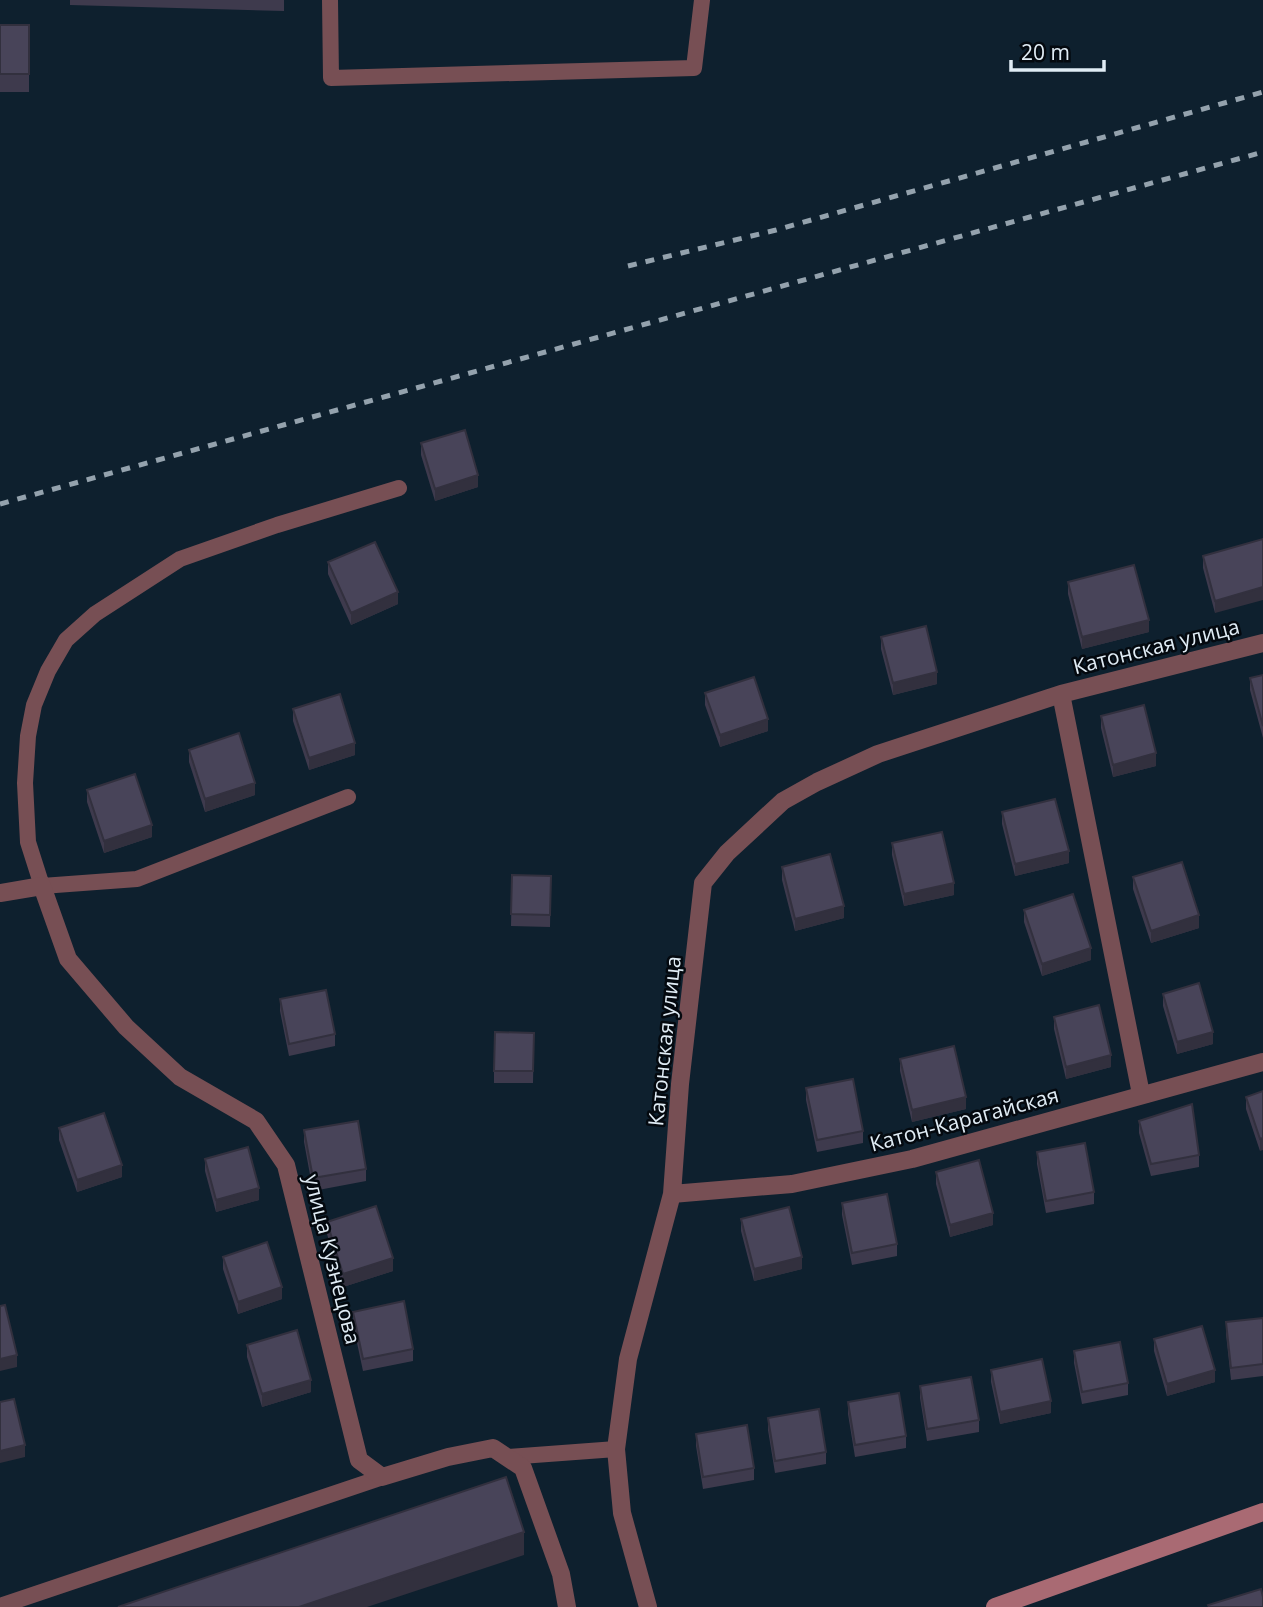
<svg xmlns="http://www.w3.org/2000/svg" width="1263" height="1607" font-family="'Open Sans',sans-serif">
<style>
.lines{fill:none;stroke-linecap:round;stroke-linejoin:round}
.lane{stroke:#774f54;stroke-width:16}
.street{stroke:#774f54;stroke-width:18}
.secondary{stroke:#a96a73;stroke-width:18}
.rail{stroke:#94a2ad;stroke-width:5;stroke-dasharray:9 9;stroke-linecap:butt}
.wall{fill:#3e3a4d}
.shaded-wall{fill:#32303e}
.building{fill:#484459;stroke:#32303e;stroke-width:2}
.labels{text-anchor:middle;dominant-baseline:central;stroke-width:5;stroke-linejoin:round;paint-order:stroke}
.street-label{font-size:21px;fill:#e0ecf5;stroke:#04090f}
</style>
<rect width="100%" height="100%" fill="#0e202e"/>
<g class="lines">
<path class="lane" d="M330 0 331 78 694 68 702 0
M348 797 137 879 42 886 28 842 25 783 28 736 34 705 48 671 66 640 95 614 180 559 277 525 399 488
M507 1457 616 1449
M0 1606 392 1474"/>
<path class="street" d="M0 893 42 886 68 959 126 1027 180 1077 256 1121 286 1165 359 1460 382 1477 448 1457 493 1448 523 1468 561 1574 567 1607
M1141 1094 1061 694 1263 643
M672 1194 792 1184 912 1159 1263 1062
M648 1607 622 1513 616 1449 628 1359 672 1194 680 1084 703 883 727 853 783 801 817 782 878 754 1061 694"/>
<path class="secondary" d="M995 1607 1263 1512"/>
<path class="rail" d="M628 266 776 230 1263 92
M0 504 1263 152"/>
</g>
<path class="wall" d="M70 0H284V11L70 5Z
M0 25H29V92H0Z
M421 443 478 487 435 501 421 455Z
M1263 539 1215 613 1203 568V556Z
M328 562 398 604 351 625 328 574Z
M1068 582 1149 632 1082 649 1068 594Z
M881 637 937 684 893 695 881 649Z
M1263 675V738L1250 690V678Z
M705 693 768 731 720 747 705 705Z
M293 709 355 755 309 770 293 721Z
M1101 716 1156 766 1113 777 1101 728Z
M189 750 255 795 205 812 189 762Z
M87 790 152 837 104 853 87 802Z
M1002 812 1069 863 1015 876 1002 824Z
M892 843 954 895 904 906 892 855Z
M782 867 844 918 795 931 782 880Z
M512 875 551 876 550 927 511 926Z
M1133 877 1199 928 1151 943 1133 889Z
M1024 910 1091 960 1042 976 1024 922Z
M1163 994 1213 1044 1177 1054 1163 1006Z
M280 999 335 1034V1046L289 1056 280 1011Z
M1054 1017 1111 1067 1066 1079 1054 1029Z
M534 1033 533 1083H494V1071Z
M900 1059 966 1109 912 1122 900 1071Z
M806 1088 863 1131V1143L817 1152 806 1100Z
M1263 1091 1260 1151 1246 1109V1097Z
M1139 1121 1199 1155V1167L1151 1176 1139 1133Z
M59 1128 122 1177 77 1192 59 1140Z
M304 1130 366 1169V1181L313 1191 304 1142Z
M1037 1152 1094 1192V1204L1046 1213 1037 1164Z
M205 1159 259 1200 216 1212 205 1171Z
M936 1172 993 1225 950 1237 936 1184Z
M842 1203 897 1244V1256L852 1265 842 1215Z
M741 1219 802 1269 754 1281 741 1231Z
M327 1222 393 1271 343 1287 327 1234Z
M223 1257 282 1299 238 1314 223 1269Z
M353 1312 413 1349V1361L363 1371 353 1324Z
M1263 1318V1376L1231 1380 1226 1334V1322Z
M1154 1339 1215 1382 1167 1396 1154 1351Z
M247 1345 311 1392 262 1407 247 1357Z
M1074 1351 1128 1383V1395L1082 1404 1074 1363Z
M991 1370 1051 1413 1000 1424 991 1382Z
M920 1386 979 1420V1432L927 1441 920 1398Z
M848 1402 906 1436V1448L855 1457 848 1414Z
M768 1418 826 1452V1464L775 1473 768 1430Z
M696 1434 754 1468V1480L703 1489 696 1446Z"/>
<path class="shaded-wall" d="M478 475V487L435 501V489Z
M1263 587V600L1215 613V601Z
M398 592V604L351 625V613Z
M1149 620V632L1082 649V637Z
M937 672V684L893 695V683Z
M768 719V731L720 747V735Z
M355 743V755L309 770V758Z
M1156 753V766L1113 777V765Z
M255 783V795L205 812V799Z
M152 825V837L104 853V841Z
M1069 851V863L1015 876V864Z
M954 883V895L904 906V894Z
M844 906V918L795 931V919Z
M1199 915V928L1151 943V931Z
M1091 948V960L1042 976V964Z
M1213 1032V1044L1177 1054V1042Z
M1111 1055V1067L1066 1079V1067Z
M966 1097V1109L912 1122V1110Z
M1263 1138V1150L1260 1151V1139Z
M122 1165V1177L77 1192V1180Z
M259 1188V1200L216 1212V1200Z
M993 1213V1225L950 1237V1225Z
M802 1257V1269L754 1281V1269Z
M393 1258V1271L343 1287V1274Z
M282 1287V1299L238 1314V1302Z
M17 1355V1367L0 1371V1359Z
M1215 1370V1382L1167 1396V1384Z
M311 1380V1392L262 1407V1394Z
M1051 1401V1413L1000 1424V1412Z
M25 1445V1457L0 1463V1451Z
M524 1532V1555L367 1607H299Z"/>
<path class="building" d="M0 25H29V74H0Z
M465 430 478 475 435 489 421 443Z
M1263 539V587L1215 601 1203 556Z
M375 542 398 592 351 613 328 562Z
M1134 565 1149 620 1082 637 1068 582Z
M926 626 937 672 893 683 881 637Z
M1263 675V726L1250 678Z
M754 677 768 719 720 735 705 693Z
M340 694 355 743 309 758 293 709Z
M1144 705 1156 753 1113 765 1101 716Z
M239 733 255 783 205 799 189 750Z
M135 774 152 825 104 841 87 790Z
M1055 799 1069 851 1015 864 1002 812Z
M942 832 954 883 904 894 892 843Z
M830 854 844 906 795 919 782 867Z
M1182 862 1199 915 1151 931 1133 877Z
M512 875 551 876 550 915 511 914Z
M1073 894 1091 948 1042 964 1024 910Z
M1199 983 1213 1032 1177 1042 1163 994Z
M326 990 335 1034 289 1044 280 999Z
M1099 1005 1111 1055 1066 1067 1054 1017Z
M495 1032 534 1033 533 1071H494Z
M954 1046 966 1097 912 1110 900 1059Z
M853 1079 863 1131 817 1140 806 1088Z
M1263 1091V1138L1260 1139 1246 1097Z
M1192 1104 1199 1155 1151 1164 1139 1121Z
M104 1113 122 1165 77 1180 59 1128Z
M358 1121 366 1169 313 1178 304 1130Z
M1085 1143 1094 1192 1046 1201 1037 1152Z
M248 1147 259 1188 216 1200 205 1159Z
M979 1160 993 1213 950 1225 936 1172Z
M887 1194 897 1244 852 1253 842 1203Z
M376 1206 393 1258 343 1274 327 1222Z
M789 1207 802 1257 754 1269 741 1219Z
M267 1242 282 1287 238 1302 223 1257Z
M404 1301 413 1349 363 1359 353 1312Z
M5 1305 17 1355 0 1359V1306Z
M1263 1318V1364L1231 1368 1226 1322Z
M1202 1326 1215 1370 1167 1384 1154 1339Z
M297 1330 311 1380 262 1394 247 1345Z
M1120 1342 1128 1383 1082 1392 1074 1351Z
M1042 1359 1051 1401 1000 1412 991 1370Z
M971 1377 979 1420 927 1429 920 1386Z
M899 1393 906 1436 855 1445 848 1402Z
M14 1399 25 1445 0 1451V1402Z
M819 1409 826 1452 775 1461 768 1418Z
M747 1425 754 1468 703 1477 696 1434Z
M506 1477 524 1532 299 1607H118Z
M1261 1589 1263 1597V1607H1209L1208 1605Z"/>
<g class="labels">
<g class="street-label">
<text transform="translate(1156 646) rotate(-14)">Катонская улица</text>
<text transform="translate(664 1041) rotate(-84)">Катонская улица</text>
<text transform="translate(964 1119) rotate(-15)">Катон-Карагайская</text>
<text transform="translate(333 1259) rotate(76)">улица Кузнецова</text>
</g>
</g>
<path d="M1011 60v10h93v-10" fill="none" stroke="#e0ecf5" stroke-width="3.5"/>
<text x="1021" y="60" font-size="21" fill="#e0ecf5" stroke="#04090f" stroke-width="5" paint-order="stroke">20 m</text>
</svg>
